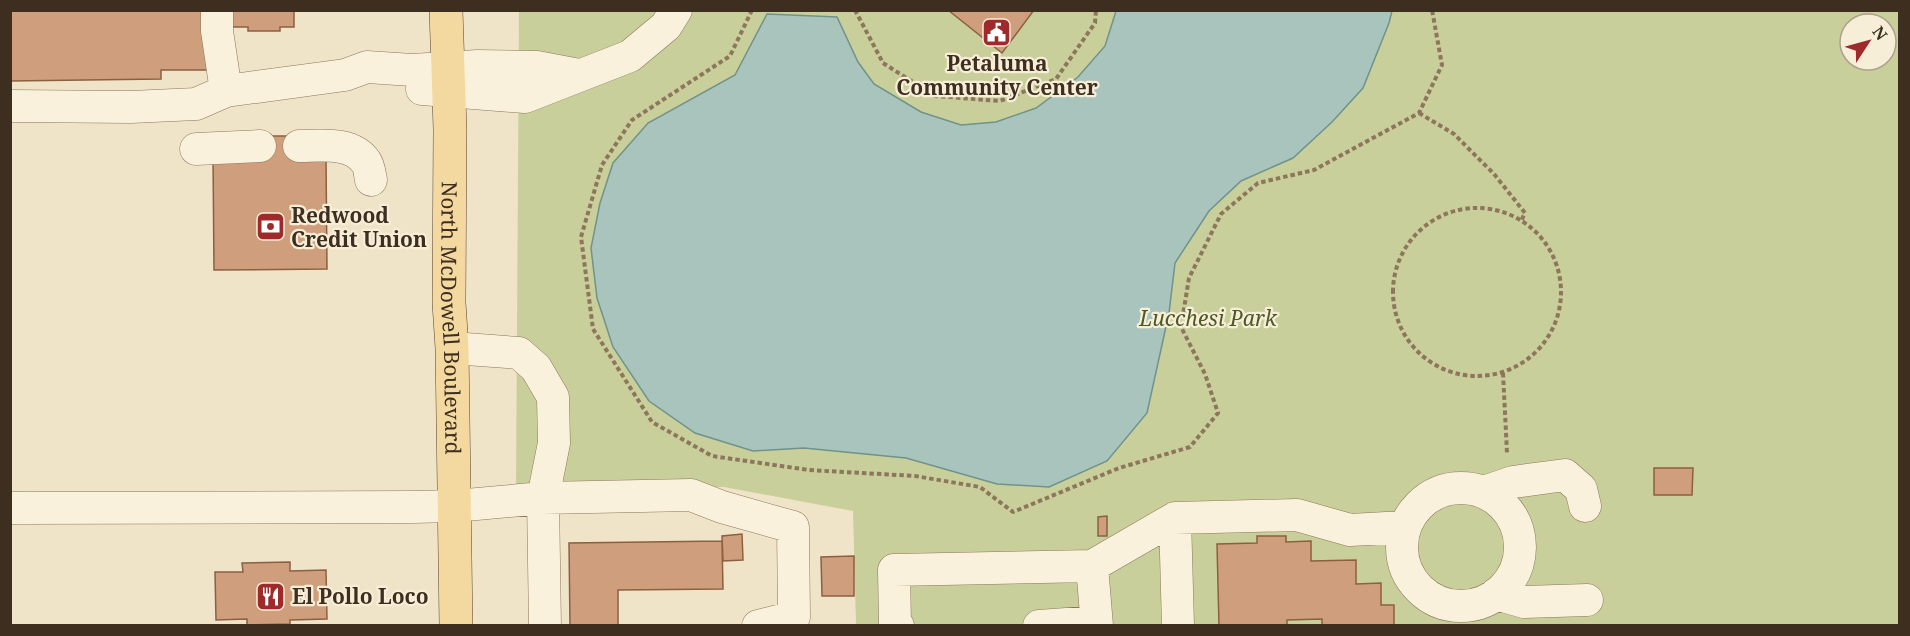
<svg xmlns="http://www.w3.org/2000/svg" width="1910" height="636" font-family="'Noto Serif',serif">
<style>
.green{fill:#c9cf9b;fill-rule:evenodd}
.water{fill:#a9c4bc;stroke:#6f938a;stroke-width:1.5}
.building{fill:#cf9f7d;stroke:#8d5f41;stroke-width:1.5}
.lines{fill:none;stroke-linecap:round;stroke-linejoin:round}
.minor-casing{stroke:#8d765c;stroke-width:33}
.major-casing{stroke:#5b4430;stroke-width:34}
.path{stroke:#8d765c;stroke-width:4;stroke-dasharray:4.5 3;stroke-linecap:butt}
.minor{stroke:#faf1dc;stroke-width:32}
.major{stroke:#f3d9a0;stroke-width:33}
.labels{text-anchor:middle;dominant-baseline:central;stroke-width:4.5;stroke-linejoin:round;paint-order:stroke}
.poi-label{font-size:21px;font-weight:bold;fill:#3d2e20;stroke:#f7eed8;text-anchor:start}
.street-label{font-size:21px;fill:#3d2e20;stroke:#f7eed8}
.park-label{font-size:21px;font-style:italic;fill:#4d5a26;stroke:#f7eed8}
</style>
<rect width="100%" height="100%" fill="#f0e4c8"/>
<path class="green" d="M519 11H1899V625H856L853 511 724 487 516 489ZM1850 24H1886V60H1850Z"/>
<path class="water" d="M1116 11H1392L1389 23 1363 88 1332 122 1293 158 1241 181 1209 211 1175 263 1169 313 1147 413 1107 461 1049 487 997 484 906 458 804 448 753 451 695 433 649 401 613 347 597 298 591 248 600 203 613 163 648 123 735 75 767 14 837 17 858 62 874 84 921 112 961 125 996 122 1036 108 1078 77 1105 46Z"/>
<path class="building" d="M10 10H211L212 70H161V79L10 81Z
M223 10H294V27H280V31H248V27H230Z
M948 10H1034L1002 53Z
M261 136H299L326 157 327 269 214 270 213 158Z
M1654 468H1693L1692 495H1654Z
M1107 516V536H1098V517Z
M742 534 743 560 723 561 722 536Z
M1257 536H1286V542L1311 541V561L1356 560V584L1381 583V605H1394V626H1322V619L1287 620V626H1219L1217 544 1257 543Z
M722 541 723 589 618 590V626H570L569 543Z
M854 556V596H822L821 557Z
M290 562V571L326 570 327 619 290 620V624L247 625V619L216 620 215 572H243L242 563Z"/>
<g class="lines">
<defs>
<path id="minor" d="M217 10V31L226 91
M422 89 525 97 630 56 666 26 676 10
M10 106 131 107 196 104 226 91 345 75 367 67 412 70 478 66 537 67 579 75
M299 146C321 146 352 141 366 162 369 166 370 175 371 180
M196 149 260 146
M452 348 519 353 536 368 553 397 554 443 543 498 545 626
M1402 547a59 59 0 1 1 118 0a59 59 0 1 1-118 0Z
M1484 492 1513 482 1565 475 1581 489 1585 506
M10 508 413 507 455 506 543 498 691 495 722 507 793 527 794 617 758 626
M1175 518 1178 626
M1092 566 1097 626
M1496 594 1524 602 1587 600
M898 626 895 625 894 570 1092 566 1175 518 1297 515 1350 530 1405 527
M1039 626 1095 622"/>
<g id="major">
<path id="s1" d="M446 10 450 129 449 303 452 348 456 626"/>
</g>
</defs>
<use href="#minor" class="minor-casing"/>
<use href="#major" class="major-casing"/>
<path class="path" d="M752 10 730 56 632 120 602 165 581 237 593 329 652 422 712 456 809 470 915 476 980 487 1013 512 1119 468 1190 447 1218 413 1205 374 1181 327 1189 278 1221 214 1258 183 1314 170 1419 113 1442 65 1432 10
M855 10 883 63 935 96 1000 101 1056 79 1095 23 1096 10
M1419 113 1454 134 1494 174 1525 213 1521 221
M1393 292a84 84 0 1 1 168 0a84 84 0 1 1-168 0Z
M1503 373 1507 453"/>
<use href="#minor" class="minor"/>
<use href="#major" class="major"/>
</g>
<defs>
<symbol id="civic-square" viewBox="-11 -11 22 22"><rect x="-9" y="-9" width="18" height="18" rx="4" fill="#9e2a2b" stroke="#f7eed8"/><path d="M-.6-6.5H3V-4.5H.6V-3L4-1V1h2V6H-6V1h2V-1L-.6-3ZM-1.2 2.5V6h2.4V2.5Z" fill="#fff"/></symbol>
<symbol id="bank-square" viewBox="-11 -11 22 22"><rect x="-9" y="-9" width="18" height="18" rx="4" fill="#9e2a2b" stroke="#f7eed8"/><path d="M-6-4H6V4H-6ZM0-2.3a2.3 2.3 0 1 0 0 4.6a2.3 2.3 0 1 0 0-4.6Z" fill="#fff"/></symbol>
<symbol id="restaurant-square" viewBox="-11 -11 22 22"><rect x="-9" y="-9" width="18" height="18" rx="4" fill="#9e2a2b" stroke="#f7eed8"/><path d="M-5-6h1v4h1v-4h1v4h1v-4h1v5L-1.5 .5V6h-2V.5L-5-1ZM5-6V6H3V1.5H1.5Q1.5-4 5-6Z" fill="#fff"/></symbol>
</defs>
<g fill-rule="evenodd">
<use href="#civic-square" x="980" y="16" width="33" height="33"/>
<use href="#bank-square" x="254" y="210" width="33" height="33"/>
<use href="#restaurant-square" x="254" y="580" width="33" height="33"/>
</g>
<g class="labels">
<g class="poi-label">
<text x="997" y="63" text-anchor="middle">Petaluma<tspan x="997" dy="24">Community Center</tspan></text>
<text x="291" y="215">Redwood<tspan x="291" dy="24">Credit Union</tspan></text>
<text x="292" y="596">El Pollo Loco</text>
</g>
<g class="street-label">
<text stroke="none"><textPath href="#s1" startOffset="308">North McDowell Boulevard</textPath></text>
</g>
<g class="park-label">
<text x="1208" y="318">Lucchesi Park</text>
</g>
</g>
<rect width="1910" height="636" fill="none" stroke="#3d2e20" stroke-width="24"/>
<g transform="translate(1868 42) rotate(54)"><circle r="28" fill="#f7eed8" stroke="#ada18e" stroke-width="1.5"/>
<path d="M0-4.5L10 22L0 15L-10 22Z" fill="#9e2a2b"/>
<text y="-9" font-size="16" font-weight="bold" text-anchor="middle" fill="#3d2e20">N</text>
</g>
</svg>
